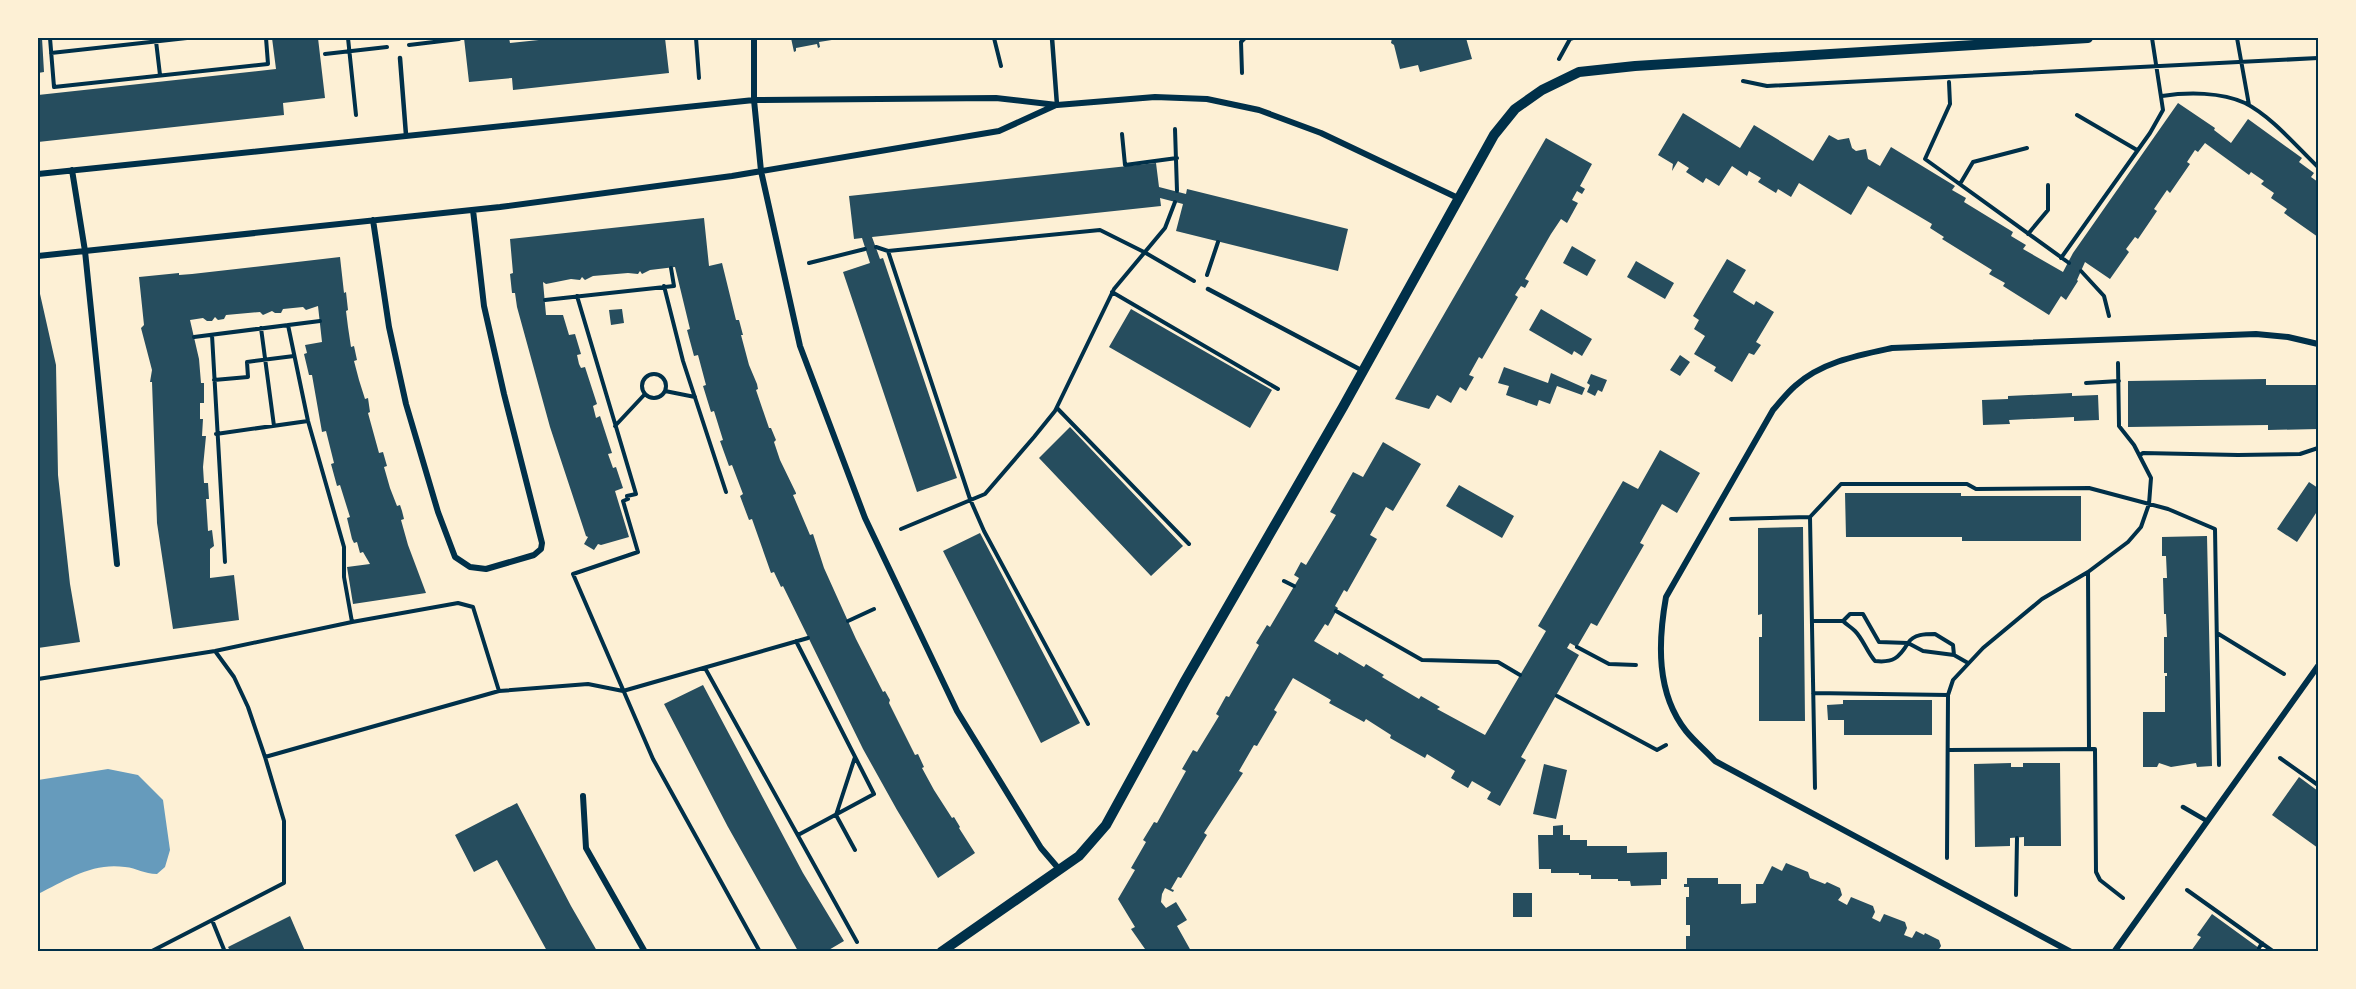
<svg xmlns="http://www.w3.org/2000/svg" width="2356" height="989" font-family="Montserrat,sans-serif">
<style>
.water{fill:#669bbc}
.building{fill:#264d5e}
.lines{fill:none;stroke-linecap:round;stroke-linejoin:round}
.path{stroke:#003049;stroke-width:4}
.service{stroke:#003049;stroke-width:4.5}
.minor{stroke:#003049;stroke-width:6}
.tertiary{stroke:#003049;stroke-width:10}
.neatline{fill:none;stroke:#003049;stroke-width:2}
</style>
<rect width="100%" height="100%" fill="#fdf0d5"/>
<path class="water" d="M108 769 138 775 163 800 170 850 165 867 157 874C144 874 137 868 125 867 93 862 66 880 38 894V780Z"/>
<path class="building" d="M38 38H42L44 72 38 73Z
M272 38H318L325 98 283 103 284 115 38 142V95L276 69Z
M464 38H509L510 43 558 38H665L669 73 513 90 512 78 469 82Z
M791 38H838V39L819 42 820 47 818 48 817 44 796 48V51L794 52Z
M1392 38H1466L1472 59 1420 72 1418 65 1400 69 1394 45 1391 43Z
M2178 103 2215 128 2214 130 2231 143 2248 119 2302 158 2299 162 2314 173 2311 177 2318 182V237L2284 213 2287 209 2271 198 2274 193 2261 184 2264 181 2251 172 2249 175 2205 143 2198 152 2195 150 2187 162 2190 164 2170 193 2167 190 2154 209 2157 211 2138 239 2135 237 2126 249 2129 252 2110 279 2085 262 2077 280 2078 281 2066 300 2061 296 2049 315 2003 286 2005 283 1989 274 1992 270 1942 239 1944 237 1930 228 1932 224 1868 186 1851 215 1799 183 1791 197 1778 189 1776 193 1758 182 1761 178 1749 171 1747 176 1732 166 1719 186 1706 178 1703 183 1686 172 1689 168 1678 161 1672 171 1673 164 1658 155 1683 113 1740 148 1754 125 1813 161 1829 135 1838 140 1849 138 1852 148 1856 151 1866 149 1868 159 1880 166 1891 147 1955 186 1952 190 1966 198 1964 202 2013 232 2011 236 2026 245 2023 249 2063 272 2073 253Z
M1546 138 1592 164 1580 186 1585 189 1582 194 1577 191 1572 200 1578 203 1567 223 1561 219 1551 234 1525 279 1529 281 1525 288 1521 286 1515 295 1518 297 1482 359 1479 357 1469 375 1474 377 1466 391 1460 387 1451 403 1437 395 1429 409 1395 399Z
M1156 163 1159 187 1186 194 1187 189 1348 229 1338 271 1176 231 1183 204 1160 198 1161 206 872 237 880 259 883 258 957 478 917 492 843 272 870 263 862 238 854 239 849 196Z
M704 218 709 266 722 263 736 320H739L743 335H741L749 365 757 384 758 389 756 390 769 428H771L776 440 774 442 780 460 796 493V494L793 495 810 535 813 534 824 568 856 639 883 692 885 691 890 700 889 703 915 755 918 754 924 767 922 768 934 790 952 818 954 817 960 827 959 828 975 853 938 878 897 810 863 749 783 586 781 587 774 572 771 573 752 519 749 520 740 496 743 494 732 465 729 466 720 441 723 440 714 411 711 412 703 386 706 385 698 355 694 356 687 330 690 329 675 267 650 270 642 274 640 271 638 274 628 273 593 276 585 280 582 277 580 280 571 279 546 284 543 282 546 315H563L569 335 575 334 581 354 577 355 579 364 581 368 585 367 597 404 593 406 596 418 600 416 612 453 608 454 613 468 616 467 623 488 615 491 629 537 601 545 598 544 594 550 584 544 588 537 586 536 550 427 517 307 515 293H512L510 274 513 273 510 239Z
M1572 246 1596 260 1587 276 1563 263Z
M340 257 344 293 346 292 348 310 346 311 348 327 351 347 354 346 357 360 354 361 359 380 365 399 368 398 370 412 368 413 379 453 383 452 387 466 384 467 390 488 397 506 400 505 402 511 404 519 401 520 408 545 426 593 353 604 347 567 370 564 363 552 360 553 357 542 354 543 352 539 347 518 350 517 340 485 337 486 331 464 334 463 326 431 322 432 312 375H309L304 354 307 353 305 345 322 342 318 306 306 310 303 307 283 309 281 313H275L272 311 263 315 260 312 226 315 224 319 218 320 215 317 212 321H207L203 318 190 320 199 359 201 383H204V403H200V419H203L202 436H206L203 467 204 483H208L209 499H206L208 531 212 530 214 546 210 549V578L234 575 239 620 173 629 157 523 152 382H150L152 370 141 328 144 325 139 277 179 273V275L192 274Z
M1727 259 1746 270 1733 292 1754 305 1756 301 1774 312 1756 342 1761 345 1754 355 1749 353 1732 382 1714 371 1716 367 1694 354 1705 336 1694 329 1699 320 1693 316Z
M1636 261 1674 283 1665 299 1627 277Z
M38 285 56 365 58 475 70 584 80 642 38 648Z
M622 309 624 323 611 325 609 310Z
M1131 309 1272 390 1250 428 1109 347Z
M1541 309 1592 339 1582 356 1574 351 1572 355 1529 330Z
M1680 355 1690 362 1680 376 1670 370Z
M1504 367 1548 383 1551 373 1585 388 1582 395 1557 386 1550 404 1539 400 1537 406 1506 395 1509 386 1498 383Z
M1591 374 1607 380 1602 392 1598 390 1595 396 1587 392 1590 385 1587 383Z
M2266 379V385H2318V429L2268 430V425L2128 427V381Z
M2072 393V396L2098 395 2099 420 2074 421V417L2009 420 2010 424 1983 425 1982 400 2008 399V396Z
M1070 427 1183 546 1151 576 1039 458Z
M1383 442 1421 464 1393 511 1386 507 1370 535 1377 539 1347 592 1344 590 1335 606 1338 608 1328 626 1325 624 1314 641 1338 655 1339 652 1364 667 1366 664 1384 675 1382 677 1419 699 1421 696 1440 707 1437 709 1485 735 1546 631 1538 626 1623 481 1638 489 1660 450 1700 473 1677 513 1662 504 1640 543 1644 545 1597 626 1591 623 1577 647 1570 643 1567 648 1579 655 1521 757 1526 760 1500 806 1487 799 1491 792 1472 781 1468 788 1451 778 1455 771 1427 754 1425 758 1390 738 1391 735 1366 719 1364 722 1329 703 1331 700 1293 678 1274 710 1277 712 1257 746 1254 745 1239 771 1243 773 1204 833 1207 835 1181 878 1178 877 1171 889 1174 890 1173 892 1165 888 1162 894 1161 902 1166 908 1176 902 1187 920 1177 926 1191 951H1141L1145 949 1131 929 1135 927 1118 899 1135 870 1131 868 1146 842 1143 840 1154 822 1157 823 1186 771 1182 769 1193 750 1197 752 1219 716 1216 714 1226 696 1229 697 1259 645 1256 643 1267 625 1270 627 1299 578 1294 575 1301 562 1306 565 1336 515 1330 512 1353 472 1363 477Z
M2309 482 2318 488V510L2297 542 2277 529Z
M1459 485 1514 516 1502 538 1446 506Z
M1845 493H1961V496H2081V541H1962V537H1846Z
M1803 527 1805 721H1759V637H1762V614L1758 615V528Z
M980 533 1080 723 1041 743 943 551Z
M2207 536 2212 766 2197 767 2196 763 2171 767 2159 763 2157 767H2143V712H2165V676H2167V673H2164V637H2167L2166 614H2164L2163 578H2167L2166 556H2162V537Z
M703 685 803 873 844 941 827 951H798L728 827 664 704Z
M1843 700H1932V735H1844V720H1828L1827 705 1843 704Z
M2011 763V767H2023V763H2060L2061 846H2024V837L2010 838V846L1975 847 1974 764Z
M1544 764 1567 770 1556 819 1533 814Z
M2299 777 2318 791V848L2272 815Z
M517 803 571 906 597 951H547L497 860 474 872 455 835Z
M1563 825V835H1570V840H1587V846H1627V853L1667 852V879H1661V885L1631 886 1630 881H1618V879H1591V875H1579V873H1551V869H1539L1538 835H1553V826Z
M1786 863 1808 872 1810 878 1825 884 1827 882 1840 888 1842 895 1838 900 1847 905 1851 897 1873 906 1875 912 1872 918 1880 922 1884 914 1905 922 1907 928 1904 935 1912 938 1916 931 1924 935 1925 933 1939 940 1941 946 1938 951H1686V936H1690V925H1686V897H1689V887H1684V884H1687V878H1718V884H1741V904L1756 903V884H1763L1772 866 1782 871Z
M1513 893H1532V917H1513Z
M2212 914 2263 951H2191L2201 937 2197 935Z
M290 916 305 951H230L228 947Z"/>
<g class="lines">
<path class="path" d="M50 38 54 87 268 64 266 38
M348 38 356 115
M696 38 699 78
M994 38 1001 66
M2237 38 2249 105
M156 41 160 75
M409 45 459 39
M51 53 187 38
M325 54 387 47
M1559 59 1570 39 1573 38
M1242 73 1241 42 1245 38
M1743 81 1767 86C1951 76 2135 69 2318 58
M1949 82 1950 104 1925 159 2069 263
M2162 96C2188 92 2221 92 2245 103 2271 116 2297 147 2318 167
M2077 115 2137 150
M1175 129 1177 191
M1122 134 1125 165 1177 158
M1960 184 1973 162 2027 148
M2028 234 2048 210V185
M876 247 888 251 1100 230 1144 252 1194 281
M888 251 970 499 984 531 1088 724
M2061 258 2150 133 2163 110 2152 38
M809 263 865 249
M2081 271 2104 296 2109 316
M1207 275 1218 242
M664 286 683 361 726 492
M1112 292 1278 389
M577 296 636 494 627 496 628 499 623 501 638 552 573 574 653 759 760 952
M545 300 674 286 671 268
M288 325 308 421 344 547V577L352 622
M261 328 274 426
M212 335 225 562
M194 337 320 321
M642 386a12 12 0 1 1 24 0a12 12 0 1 1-24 0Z
M214 380 248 377 247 362 294 356
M2086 383 2119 381
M665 391 695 397
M1057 408 1189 544
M615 426 645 394
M216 434 308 421
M2140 455 2143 453 2238 455 2300 454 2318 448
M1810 517 1841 484H1967L1976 489 2089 488 2168 509 2215 529 2219 765
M1731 519 1810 517 1815 788
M901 529 985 494 1034 437 1055 411 1114 289 1165 228 1175 202
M2088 572 2128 542 2141 527 2149 504 2151 478 2134 445 2119 426 2118 363
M1284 581 1294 586
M1336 611 1422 660 1498 662 1520 675
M848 621 874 609
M1812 621H1843L1850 614H1863L1879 642 1908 643C1899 658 1893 663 1875 661 1867 652 1863 639 1855 631 1851 627 1847 625 1843 621
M2217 633 2284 674
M1935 634 1953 645 1954 655 1923 651 1908 643C1914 634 1925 634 1935 634Z
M796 641 874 794 798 835
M1577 647 1609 664 1636 665
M1954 655 1968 663
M705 668 857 942
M38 679 215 651 352 622 458 603 473 607 499 691
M1813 693 1948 695 1947 858
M1948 695 1953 680 1983 648 2042 599 2088 572 2089 749
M1557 696 1657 750 1666 745
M1948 750 2095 749 2096 872 2100 880 2123 898
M265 757 499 691 588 684 623 691 808 638
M855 757 836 815 855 850
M2280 758 2318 785
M2187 890 2274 952
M2016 895 2017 838
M212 920 225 952
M2259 948 2262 943
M150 952 284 883V821L265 757 248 707 234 677 215 651"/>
<path class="service" d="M1052 38 1057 105
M400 58 406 135
M1208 289 1363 371
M2183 807 2207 821"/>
<path class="minor" d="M754 38V100L761 171 800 346 865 518 957 711 1041 848 1059 869
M72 170 85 251 117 564
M38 174 754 100 996 98 1057 105 1155 97 1207 99 1259 110 1321 133 1458 198
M373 220 389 327 406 404 438 512 455 557 470 567 486 569 534 555 541 549 542 543 504 394 484 306 473 210
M38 256 500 207 732 176 999 131 1056 105
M583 796 586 848 645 952
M2071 952 1715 761C1706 751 1695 742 1686 731 1656 693 1658 642 1666 597L1773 410C1780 402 1787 393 1795 386 1821 362 1859 355 1892 348L2256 334 2288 337 2318 344
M2114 952 2318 666"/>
<path class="tertiary" d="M941 952 1079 856 1106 825 1185 681 1343 407 1494 135 1515 109 1542 90 1579 72 1635 66 2088 38"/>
</g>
<rect width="2356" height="989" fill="none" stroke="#fdf0d5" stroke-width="78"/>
<rect x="39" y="39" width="2278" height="911" class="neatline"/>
</svg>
